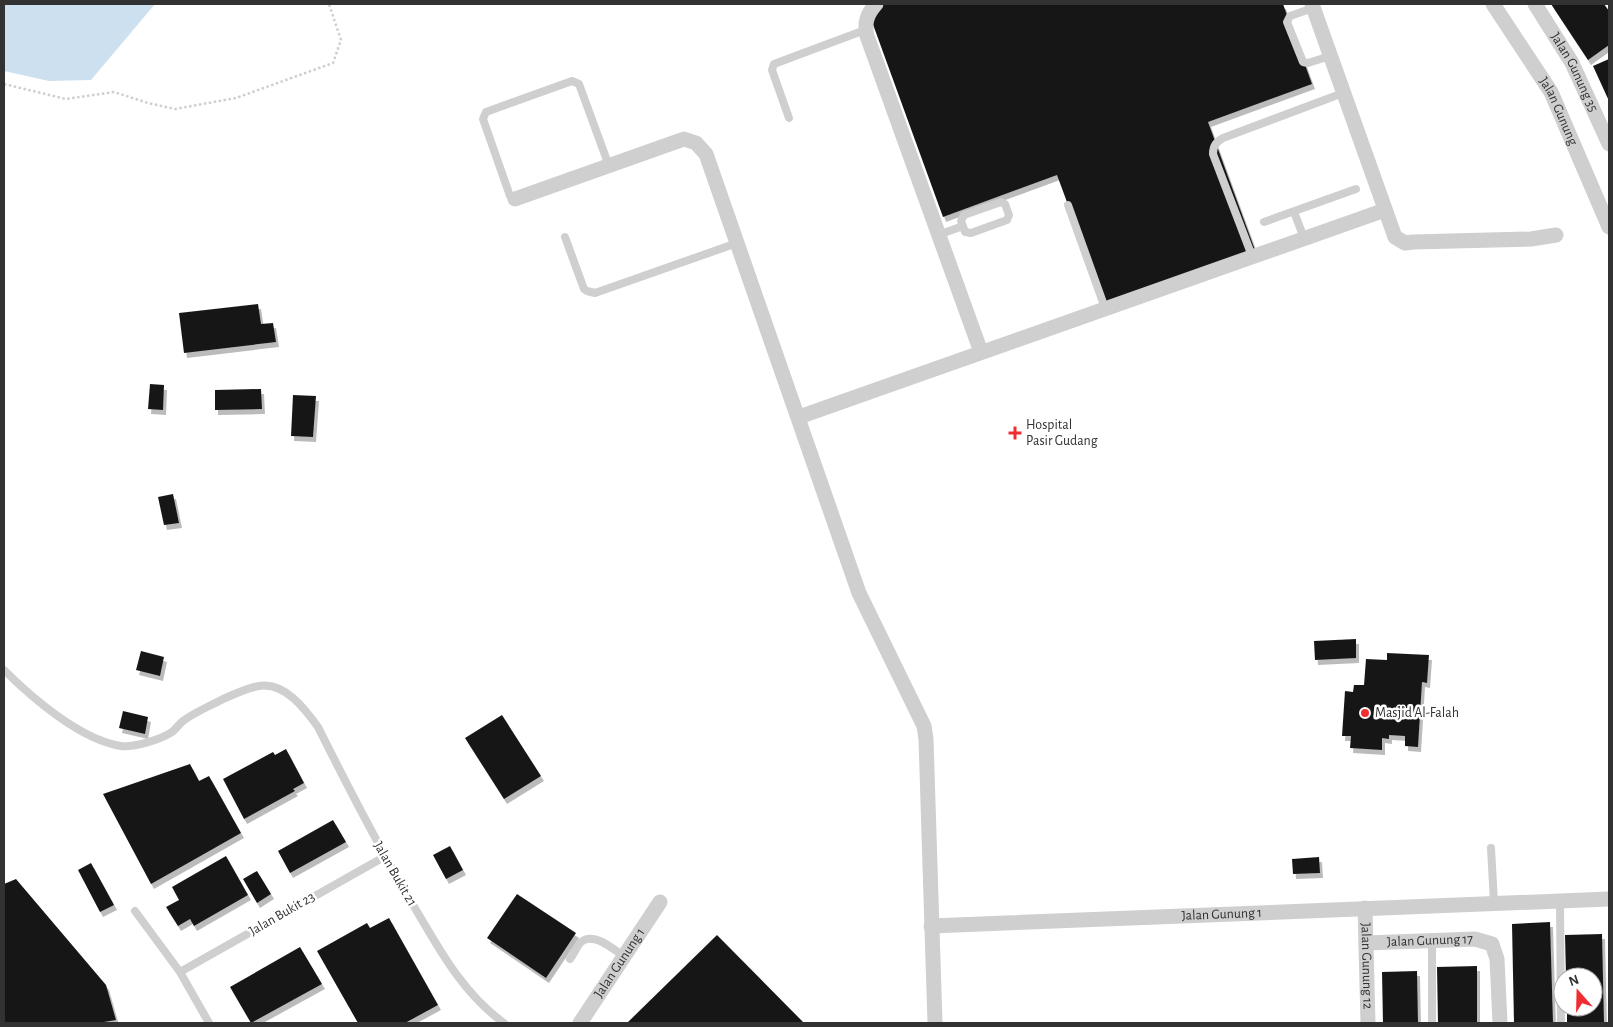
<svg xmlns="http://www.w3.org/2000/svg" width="1613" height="1027" font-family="'Alegreya Sans',sans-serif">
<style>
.water{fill:#cce0ef}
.building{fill:#191919;filter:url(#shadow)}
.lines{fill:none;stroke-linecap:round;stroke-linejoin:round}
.path{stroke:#cfcfcf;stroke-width:2.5;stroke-dasharray:2.5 2.5;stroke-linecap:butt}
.lane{stroke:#cfcfcf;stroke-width:8}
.street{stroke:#cfcfcf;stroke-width:15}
.poi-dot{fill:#f02d31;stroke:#fff;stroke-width:2}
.labels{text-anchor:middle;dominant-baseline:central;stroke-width:5;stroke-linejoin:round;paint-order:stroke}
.street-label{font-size:14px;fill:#323232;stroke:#fff}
.poi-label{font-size:14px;fill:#323232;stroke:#fff;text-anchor:start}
</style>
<defs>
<filter id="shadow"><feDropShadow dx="3" dy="5" stdDeviation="0" flood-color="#0004"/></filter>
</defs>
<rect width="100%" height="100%" fill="#fff"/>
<path class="water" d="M4 4H155L91 80 49 81 4 71Z"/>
<path class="building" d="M877 4H1283L1312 84 1208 122 1255 250 1105 305 1057 175 943 217 867 8Z
M1551 4H1604L1609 11V45L1588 60Z
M1609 59V101L1593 66Z
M258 304 261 324 273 323 276 342 184 353 179 313Z
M150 384 164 385 163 410 148 409Z
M261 389 262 409 215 410V390Z
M293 395 316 396 313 437 291 436Z
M173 494 179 523 164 525 158 497Z
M1356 639V658L1315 660 1314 641Z
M141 651 164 657 160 676 136 670Z
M1387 653 1429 655 1427 683 1422 682 1418 747 1405 746V736L1389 735V739L1382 738V750L1350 748 1351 736H1342L1345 691 1353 692 1354 685H1364L1366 659 1387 660Z
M123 711 148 717 145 734 119 728Z
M502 715 541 776 504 799 465 738Z
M286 749 304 783 293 789 295 791 244 819 223 779 273 752 275 755Z
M190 764 199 781 209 776 241 833 151 884 103 794Z
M333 820 346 842 290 873 278 851Z
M450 846 463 870 446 879 433 855Z
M226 856 248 895 194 926 190 919 178 926 166 907 179 900 172 887Z
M1319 857 1320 873 1293 874 1292 859Z
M91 863 114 905 100 912 78 870Z
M257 871 271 894 257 903 243 879Z
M16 879 106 985 116 1020 98 1023H4V884Z
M517 894 576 933 546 978 487 938Z
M389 918 438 1005 405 1023H358L317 951 367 923 370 928Z
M1550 922 1553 1023H1514L1512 924Z
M1602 934 1604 1023H1567V1007H1593V977H1566L1565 935Z
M717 935 804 1023H627Z
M300 947 322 984 251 1023 230 987Z
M1477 966V1023H1438L1437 967Z
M1417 971 1418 1023H1383L1382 972Z"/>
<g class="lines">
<path class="path" d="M4 84 66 99 114 92 148 103 175 109 236 98 333 63 341 40 329 4"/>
<path class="lane" d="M1313 8 1290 16 1287 22 1303 62 1308 63 1330 56
M789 118 772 70 774 64 865 30
M515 199 510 196 483 119 486 112 572 81 579 84 609 166
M1001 202 1005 204 1009 215 1007 220 971 233 965 232 961 221 964 215Z
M1068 205 1105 308
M1294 212 1304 238
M1264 222 1356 189
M938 235 963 226
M565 237 584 289 587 291 595 293 737 243
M1252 256 1213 154C1213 146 1216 142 1223 138L1343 93
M4 670C32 698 81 740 121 746 133 748 162 739 172 732 176 729 179 724 183 721 195 712 210 706 223 699 235 694 246 688 259 686 285 682 305 709 318 727 348 787 378 846 412 903 438 947 462 993 504 1023
M1491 848 1494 903
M1560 901 1561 1023
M135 911 180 972 209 1023
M1432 941V1023
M570 959C574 954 577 946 581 942 594 931 614 950 625 957
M180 972 384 857"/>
<g class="street">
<path d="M876 4C867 14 864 23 867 36L981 352"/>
<path d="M1312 4 1395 237 1405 243 1413 242 1531 239 1556 235"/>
<path id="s1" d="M1493 4 1551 92 1609 227"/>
<path id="s2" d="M1535 4 1572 63 1609 144"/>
<path d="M515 199 684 139 696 143 706 154 859 593 924 726 926 739 935 1023"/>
<path d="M799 417 1385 210"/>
<path id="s3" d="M1365 908 1368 1023"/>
<path id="s4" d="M931 926 1609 899"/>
<path id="s5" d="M1366 943 1475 939 1492 944 1497 959 1500 1023"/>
<path id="s6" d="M580 1023 660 902"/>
</g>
</g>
<g class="poi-dot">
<path d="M1012.5 425.5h5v5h5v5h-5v5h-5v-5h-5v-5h5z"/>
<circle cx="1365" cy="713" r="5"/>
</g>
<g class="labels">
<g class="street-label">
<text stroke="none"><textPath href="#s2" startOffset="79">Jalan Gunung 35</textPath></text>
<text stroke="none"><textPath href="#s1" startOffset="126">Jalan Gunung</textPath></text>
<text transform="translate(395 874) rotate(60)">Jalan Bukit 21</text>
<text transform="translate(282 914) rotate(-30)">Jalan Bukit 23</text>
<text stroke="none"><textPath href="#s4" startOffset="291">Jalan Gunung 1</textPath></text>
<text stroke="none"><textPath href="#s5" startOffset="64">Jalan Gunung 17</textPath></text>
<text stroke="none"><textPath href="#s6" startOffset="72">Jalan Gunung 1</textPath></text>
<text stroke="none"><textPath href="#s3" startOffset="58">Jalan Gunung 12</textPath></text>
</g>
<g class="poi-label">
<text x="1026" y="425">Hospital<tspan x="1026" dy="16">Pasir Gudang</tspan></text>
<text x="1375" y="713">Masjid Al-Falah</text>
</g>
</g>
<rect width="1613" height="1027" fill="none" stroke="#323232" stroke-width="10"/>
<g transform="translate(1578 992) rotate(340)"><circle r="24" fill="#ffffff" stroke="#adadad"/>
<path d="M0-4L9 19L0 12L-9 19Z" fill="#f02d31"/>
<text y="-8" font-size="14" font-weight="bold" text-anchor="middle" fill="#323232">N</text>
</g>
</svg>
